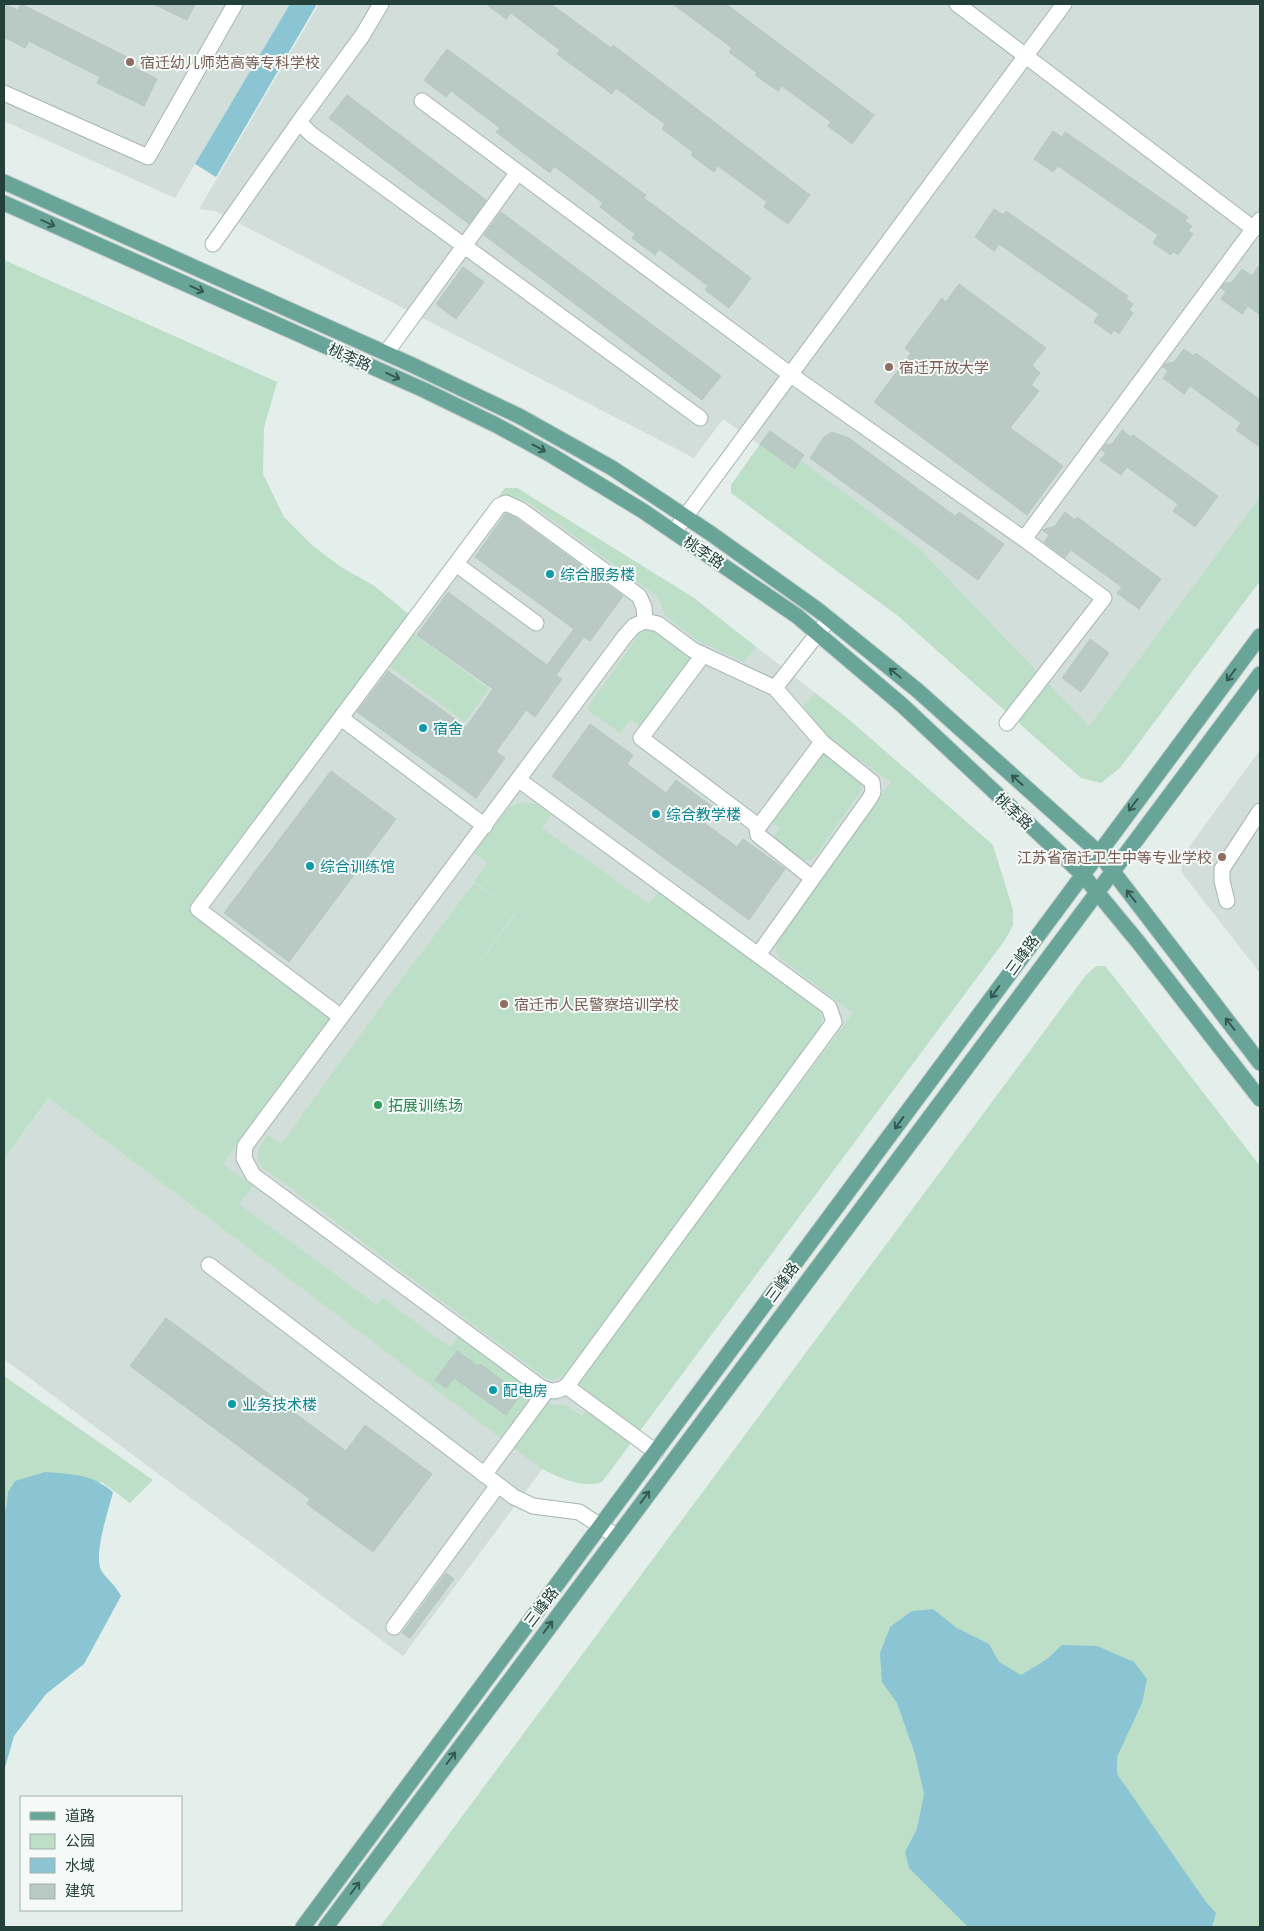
<svg xmlns="http://www.w3.org/2000/svg" width="1264" height="1931" font-family="Quicksand,'Noto Sans SC',sans-serif">
<style>
.built{fill:#d2ded9}
.green{fill:#bddfc8}
.water{fill:#8bc5d4}
.building{fill:#b9c9c3;stroke:#b6c8c2}
.lines{fill:none;stroke-linecap:round;stroke-linejoin:round}
.minor-casing{stroke:#a6b6b2;stroke-width:17}
.major-casing{stroke:#c1cac8;stroke-width:17}
.minor{stroke:#fff;stroke-width:15}
.major{stroke:#68a498;stroke-width:15}
.oneway{stroke:#345952}
.education-dot{fill:#8d6e63;stroke:#f5faf8;stroke-width:2}
.culture-dot{fill:#0f9aa8;stroke:#f5faf8;stroke-width:2}
.leisure-dot{fill:#2e9e5b;stroke:#f5faf8;stroke-width:2}
.labels{text-anchor:middle;dominant-baseline:central;stroke-width:4;stroke-linejoin:round;paint-order:stroke}
.education-label{font-size:15px;fill:#785e54;stroke:#f5faf8;text-anchor:start}
.street-label{font-size:15px;fill:#23403a;stroke:#f5faf8}
.culture-label{font-size:15px;fill:#0d838f;stroke:#f5faf8;text-anchor:start}
.leisure-label{font-size:15px;fill:#27864d;stroke:#f5faf8;text-anchor:start}
</style>
<rect width="100%" height="100%" fill="#e4eeea"/>
<path class="built" d="M4 4H290L175 198 4 121Z
M319 4H1260V497L1089 726 794 469 723 419 694 458 215 211 199 209Z
M505 488H517L694 598 847 718 993 845 596 1397 403 1656 4 1359V1159Z
M1260 750V973L1182 873 1181 863 1186 851Z"/>
<path class="green" d="M4 260 277 382 264 428 263 474 284 517 313 546 341 567 373 585 410 615 190 909 326 1010 329 1020 223 1164 253 1186 239 1204 377 1305 383 1298 450 1347 458 1336 552 1405 564 1404 582 1416 595 1397 577 1383 853 1013 780 958 776 950 777 935 891 782 826 737 803 707 815 693 847 718 993 845 1013 910V925L1005 940 602 1482C582 1489 561 1478 542 1469L49 1098 4 1159Z
M760 444 793 469 800 460 920 549 1089 726 1260 497V581L1120 768 1101 783 1081 778 898 616 731 493V485Z
M505 488H517L694 598 756 647 744 662 699 642 665 615 658 597 528 502 513 497 498 498Z
M651 629 692 659 641 726 630 720 620 733 589 711 588 707 640 633Z
M414 634 489 689 465 722 390 667Z
M823 753 860 780 862 789 817 854 812 859 802 862 773 840 779 828 772 822 771 817Z
M521 803 536 804 551 815 542 828 649 904 659 891 817 1005 822 1018 821 1027 565 1375 553 1380 544 1377 262 1167C253 1154 260 1146 268 1135L281 1144 382 1005 474 883 515 913 458 991 516 914 474 881 487 863 474 853 506 811 511 806Z
M1096 966H1105L1114 977 1260 1166V1927H380L1086 975Z
M4 1376 153 1480 130 1503 102 1482 8 1492 6 1510 4 1513Z"/>
<path class="water" d="M290 4H317L216 177 195 164Z
M45 1472C72 1474 92 1474 113 1492 109 1509 92 1557 102 1572 108 1580 116 1586 121 1596L84 1664 46 1694 14 1736 4 1771V1513L6 1509 8 1492 15 1481Z
M933 1609 957 1628 989 1644 999 1662 1021 1675 1047 1659 1062 1645 1097 1646 1134 1662 1147 1679 1142 1703 1117 1757V1774L1206 1902 1216 1913 1212 1927H968L909 1868 905 1852 917 1829 924 1794 915 1754 897 1703 882 1682 880 1653 890 1627 912 1611Z"/>
<path class="building" d="M4 4 18 10 21 4 129 58 126 63 157 79 144 106 97 83 100 77 29 41 25 48 4 37Z
M153 4H195L187 20Z
M486 4H551L611 48 613 45 810 195 788 224 764 207 767 202 718 166 714 172 691 155 693 152 662 129 665 124 616 88 612 94 557 54 560 50 511 13 506 19Z
M673 4H726L874 115 852 144 828 126 831 122 782 86 778 91 755 75 757 73 729 52 732 48Z
M447 49 646 195 644 198 751 278 729 308 705 290 708 286 659 249 655 255 632 238 635 234 600 207 603 203 554 166 550 173 496 132 500 128 451 91 446 97 424 80Z
M347 95 486 200 469 224 329 118Z
M1053 131 1062 137 1065 132 1188 217 1185 221 1192 226 1188 231 1193 234 1178 255 1173 251 1171 255 1153 243 1158 235 1058 166 1053 172 1034 159Z
M994 209 1003 215 1006 211 1128 296 1126 299 1133 304 1129 310 1133 313 1119 334 1114 330 1111 334 1094 322 1099 314 999 244 994 251 975 237Z
M501 212 721 376 702 400 484 235Z
M1260 264V315L1248 306 1242 314 1221 299 1226 291 1221 288 1224 284 1232 282 1242 269 1252 276Z
M463 267 484 282 456 319 436 304Z
M959 284 1046 348 1032 365 1040 373 1031 385 1039 391 1010 428 1063 466 1027 515 874 402 911 353 905 348 942 298 946 302Z
M1184 349 1194 356 1196 353 1260 400V447L1236 430 1241 423 1190 386 1184 394 1163 378 1168 371 1163 367 1165 364 1174 362Z
M1122 430 1131 437 1133 435 1218 496 1195 527 1173 511 1178 504 1127 467 1121 475 1100 460 1106 453 1102 450 1105 445 1112 444Z
M770 431 804 455 794 469 760 444Z
M832 432 849 438 955 516 959 512 1004 544 978 580 810 458 824 437Z
M1065 512 1075 520 1077 517 1161 579 1139 609 1117 593 1122 587 1071 550 1065 558 1044 542 1049 535 1042 530 1055 526Z
M506 513 516 518 623 596 590 641 584 637 556 675 562 679 535 717 526 710 496 752 505 758 476 798 357 712 388 671 466 727 493 689 417 635 448 592 547 665 574 629 475 557Z
M1090 639 1109 653 1081 692 1062 678Z
M590 724 633 755 627 764 666 793 676 780 713 807 703 822 737 847 743 839 785 869 749 920 552 776Z
M331 771 396 819 289 962 224 913Z
M166 1318 346 1451 365 1425 432 1474 373 1552 307 1504 310 1499 130 1366Z
M457 1351 478 1366 480 1364 521 1394 506 1415 454 1378 446 1388 435 1380Z
M446 1573 454 1579 410 1638 402 1633Z"/>
<g class="lines">
<defs>
<path id="minor" d="M381 4 362 36 299 122 311 134 700 418
M957 4 1254 229
M4 93 148 157 235 4
M422 101 791 375 1024 539 1260 220
M213 244 299 122
M386 353 518 172
M674 532 1064 4
M456 564 536 623
M703 655 641 738 758 826
M775 688 829 619
M341 718 485 826
M1007 723 1104 598 1024 539
M519 780 829 1007 834 1022 567 1386C555 1393 550 1392 539 1386L253 1175 244 1158 245 1146 625 636 634 626 645 621 658 624 693 650 775 688 822 742 872 782 873 792 870 798 758 955
M812 878 758 835 757 829 822 742
M1227 901 1222 881V869L1260 811
M341 1017 198 909 499 506 506 503 521 510 639 596 644 607 645 621
M209 1265 514 1497 533 1506 579 1512 616 1536
M566 1386 656 1452
M484 1475 547 1390
M394 1627 498 1485"/>
<path id="major" d="M4 182 410 364 519 416 612 468 710 533 818 610 917 690 1098 852 1260 1063
M4 203 424 390 496 425 551 455 643 511 797 616 902 705 1082 874 1139 943 1260 1099
M303 1927 1260 636
M326 1927 1260 674"/>
</defs>
<use href="#minor" class="minor-casing"/>
<use href="#major" class="major-casing"/>
<use href="#minor" class="minor"/>
<use href="#major" class="major"/>
</g>
<defs><path id="oneway-shaft" d="M-6 0H5M1.5-3L5.5 0L1.5 3" fill="none" stroke-width="1.6" stroke-linecap="round" stroke-linejoin="round" transform="scale(1.25)"/></defs>
<g class="oneway">
<use href="#oneway-shaft" transform="translate(48 223) rotate(24)"/>
<use href="#oneway-shaft" transform="translate(197 289) rotate(24)"/>
<use href="#oneway-shaft" transform="translate(393 376) rotate(24)"/>
<use href="#oneway-shaft" transform="translate(539 448) rotate(28)"/>
<use href="#oneway-shaft" transform="translate(895 673) rotate(-141)"/>
<use href="#oneway-shaft" transform="translate(1231 675) rotate(127)"/>
<use href="#oneway-shaft" transform="translate(1017 780) rotate(-138)"/>
<use href="#oneway-shaft" transform="translate(1133 805) rotate(127)"/>
<use href="#oneway-shaft" transform="translate(1131 896) rotate(-128)"/>
<use href="#oneway-shaft" transform="translate(995 992) rotate(126)"/>
<use href="#oneway-shaft" transform="translate(1230 1024) rotate(-128)"/>
<use href="#oneway-shaft" transform="translate(899 1123) rotate(126)"/>
<use href="#oneway-shaft" transform="translate(645 1497) rotate(-53)"/>
<use href="#oneway-shaft" transform="translate(548 1627) rotate(-53)"/>
<use href="#oneway-shaft" transform="translate(451 1758) rotate(-53)"/>
<use href="#oneway-shaft" transform="translate(355 1888) rotate(-53)"/>
</g>
<g class="education-dot">
<circle cx="130" cy="62" r="5"/>
<circle cx="889" cy="367" r="5"/>
<circle cx="1222" cy="857" r="5"/>
<circle cx="504" cy="1004" r="5"/>
</g>
<g class="culture-dot">
<circle cx="550" cy="574" r="5"/>
<circle cx="423" cy="728" r="5"/>
<circle cx="656" cy="814" r="5"/>
<circle cx="310" cy="866" r="5"/>
<circle cx="493" cy="1390" r="5"/>
<circle cx="232" cy="1404" r="5"/>
</g>
<circle class="leisure-dot" cx="378" cy="1105" r="5"/>
<g class="labels">
<g class="education-label">
<text x="140" y="62">宿迁幼儿师范高等专科学校</text>
<text x="899" y="367">宿迁开放大学</text>
<text x="1212" y="857" text-anchor="end">江苏省宿迁卫生中等专业学校</text>
<text x="514" y="1004">宿迁市人民警察培训学校</text>
</g>
<g class="street-label">
<text transform="translate(350 357) rotate(24)">桃李路</text>
<text transform="translate(704 552) rotate(34)">桃李路</text>
<text transform="translate(1014 811) rotate(43)">桃李路</text>
<text transform="translate(1022 955) rotate(-54)">三峰路</text>
<text transform="translate(782 1282) rotate(-54)">三峰路</text>
<text transform="translate(541 1607) rotate(-53)">三峰路</text>
</g>
<g class="culture-label">
<text x="560" y="574">综合服务楼</text>
<text x="433" y="728">宿舍</text>
<text x="666" y="814">综合教学楼</text>
<text x="320" y="866">综合训练馆</text>
<text x="503" y="1390">配电房</text>
<text x="242" y="1404">业务技术楼</text>
</g>
<g class="leisure-label">
<text x="388" y="1105">拓展训练场</text>
</g>
</g>
<rect width="1264" height="1931" fill="none" stroke="#23403a" stroke-width="10"/>
<rect x="20" y="1796" width="162" height="115" fill="#f5faf8" stroke="#a1b0ac"/>
<rect x="30" y="1812" width="25" height="8" fill="#68a498" stroke="#a1b0ac"/>
<text x="65" y="1821" font-size="15" fill="#23403a">道路</text>
<rect x="30" y="1834" width="25" height="15" fill="#bddfc8" stroke="#a1b0ac"/>
<text x="65" y="1846" font-size="15" fill="#23403a">公园</text>
<rect x="30" y="1858" width="25" height="15" fill="#8bc5d4" stroke="#a1b0ac"/>
<text x="65" y="1871" font-size="15" fill="#23403a">水域</text>
<rect x="30" y="1884" width="25" height="15" fill="#b9c9c3" stroke="#a1b0ac"/>
<text x="65" y="1896" font-size="15" fill="#23403a">建筑</text>
</svg>
